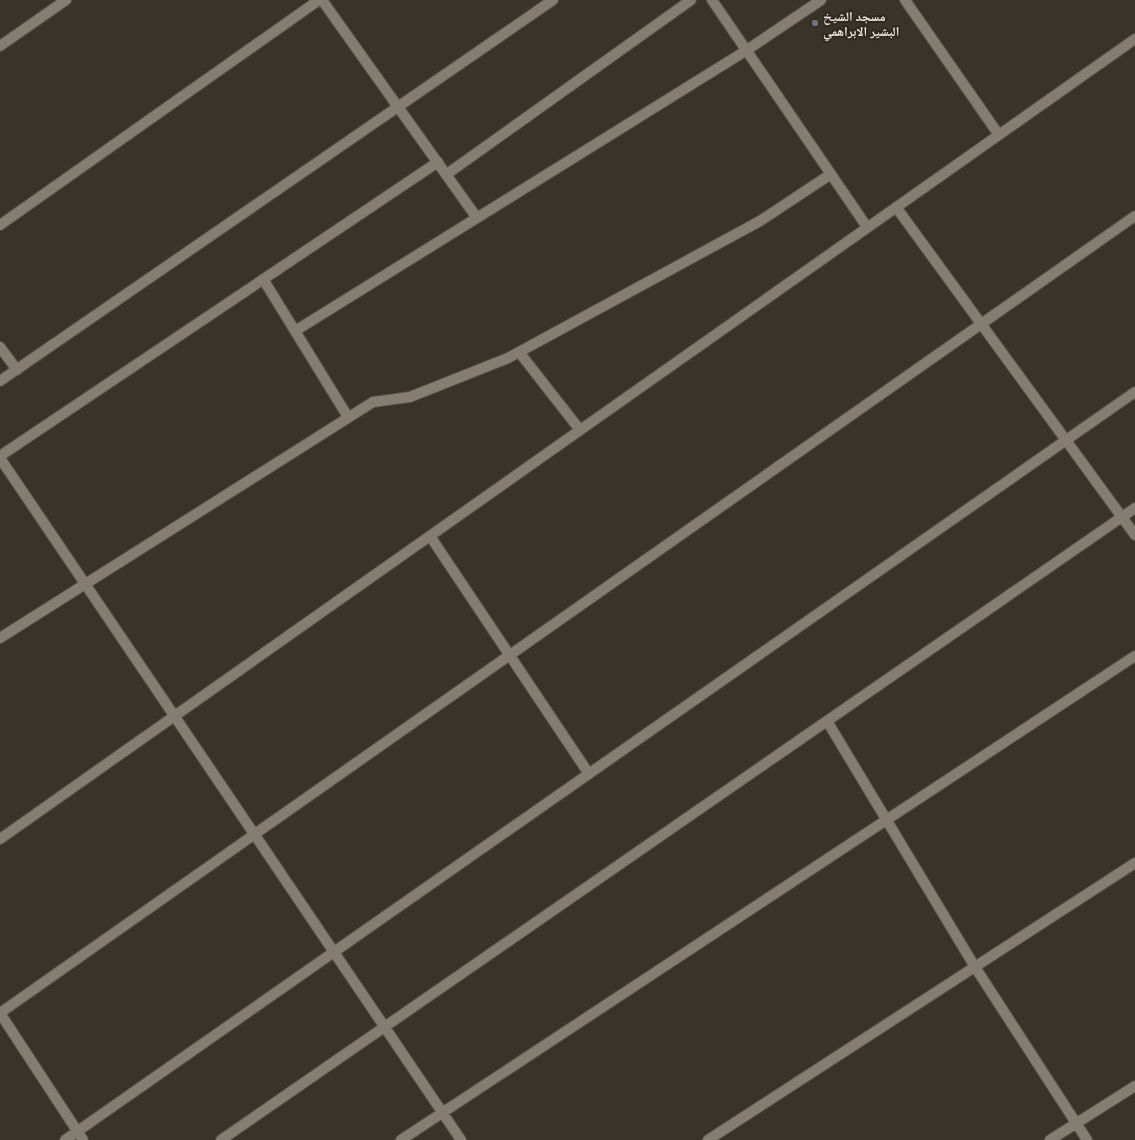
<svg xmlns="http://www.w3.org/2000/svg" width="1135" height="1140" font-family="Cabin,'Noto Naskh Arabic',sans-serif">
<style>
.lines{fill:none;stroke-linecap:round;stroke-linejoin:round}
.minor-casing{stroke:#554f46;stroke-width:12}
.minor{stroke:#857d71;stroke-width:10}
.worship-dot{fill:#6b7280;stroke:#30291f;stroke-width:1.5}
.labels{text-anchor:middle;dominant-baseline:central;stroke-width:4;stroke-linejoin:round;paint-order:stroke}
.poi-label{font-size:13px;font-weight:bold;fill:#e9e4de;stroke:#30291f;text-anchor:start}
</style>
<rect width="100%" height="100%" fill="#3a3329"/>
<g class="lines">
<defs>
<path id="minor" d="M322 0 477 218
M712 0 867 227
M905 0 999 135
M0 46 66 0
M447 174 691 0
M896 207 1135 535
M0 225 319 0
M263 279 348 417
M295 331 747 50 821 0
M0 347 17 370
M519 352 580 430
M0 381 553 0
M0 456 438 162
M0 458 461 1140
M430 536 589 774
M0 638 373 402 410 397 508 358 760 221 831 174
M827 721 975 967 1087 1140
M0 839 1135 39
M0 1013 1135 216
M0 1013 83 1140
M65 1140 1135 392
M221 1140 1135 508
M401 1140 1135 656
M708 1140 1135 863
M1050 1140 1135 1086"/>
</defs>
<use href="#minor" class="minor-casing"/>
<use href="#minor" class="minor"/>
</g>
<circle class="worship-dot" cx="815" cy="23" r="4"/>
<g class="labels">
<g class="poi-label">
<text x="823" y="16">مسجد الشيخ<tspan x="823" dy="15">البشير الابراهمي</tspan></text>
</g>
</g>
</svg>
